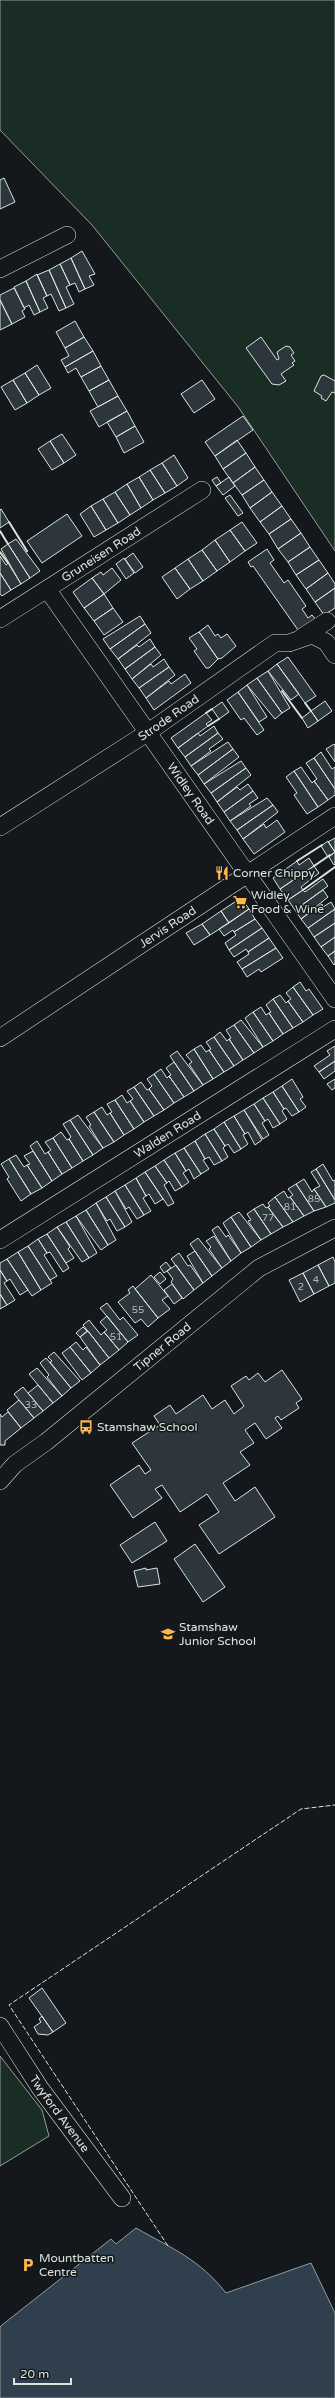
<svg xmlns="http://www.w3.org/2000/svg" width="335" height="2398" font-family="'Varela Round',sans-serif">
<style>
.green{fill:#1a2d24;stroke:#939e99}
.water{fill:#2f3f4d;stroke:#939e99}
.building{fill:#2c363c;stroke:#d8e6dc}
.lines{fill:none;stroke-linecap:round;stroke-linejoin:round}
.street-casing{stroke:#d8e6dc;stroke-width:18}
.street{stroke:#14181c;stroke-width:17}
.fence{stroke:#d8e6dc;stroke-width:1;stroke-dasharray:5 2;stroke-linecap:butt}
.wall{stroke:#d8e6dc;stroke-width:2}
.labels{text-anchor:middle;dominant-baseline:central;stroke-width:3;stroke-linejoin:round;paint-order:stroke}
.number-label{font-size:10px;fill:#adbab4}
.street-label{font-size:12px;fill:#d8e6dc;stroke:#14181c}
.poi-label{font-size:12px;fill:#d8e6dc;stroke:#14181c;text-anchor:start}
</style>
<rect width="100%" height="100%" fill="#14181c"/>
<path class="green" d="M0 0H335V551L239 408 92 225 0 130Z
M0 2056 42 2110 49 2136 0 2166Z"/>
<path class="water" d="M136 2228C173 2249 199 2259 226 2293L311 2263 335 2313V2398H0V2327L2 2325 111 2239 116 2244Z"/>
<path class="building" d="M4 178 15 202 0 209V180Z
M82 251 95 274 89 276 94 285 85 289 71 258Z
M71 258 85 289 79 292 75 283 70 285 60 264Z
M60 264 70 285 66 287 74 304 66 308 49 270Z
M49 270 66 308 59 311 51 294 47 296 37 275Z
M37 274 47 296 43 298 48 308 40 312 26 281Z
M26 281 40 312 34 315 29 305 24 308 14 287Z
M14 288 25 309 22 311 25 317 12 324 0 300V295Z
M0 300 12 324 0 330Z
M75 321 84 337 65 348 56 332Z
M84 337 93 351 65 367 61 360 69 356 65 348Z
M261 337 277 360 279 359 277 352 286 346 290 347 294 353 291 355 295 361 292 363 294 365 281 374 286 381 279 385 272 384 246 348Z
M93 351 101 366 81 377 76 368 68 373 65 367Z
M37 365 51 388 39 395 25 373Z
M101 366 109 380 89 391 81 377Z
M25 373 39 395 27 403 13 380Z
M324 375 335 381V393L332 392 326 401 321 398 322 396 314 391 321 376Z
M13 380 27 403 15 410 1 387Z
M109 380 118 396 98 407 89 391Z
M202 380 215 399 194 413 181 394Z
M118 396 127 411 99 427 90 411Z
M127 411 135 426 116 437 107 422Z
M243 416 253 430 215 456 205 442Z
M135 426 144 442 124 453 116 437Z
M62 434 76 455 64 463 50 441Z
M237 440 246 453 223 469 215 456Z
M50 441 64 463 52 470 38 449Z
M246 453 255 467 233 483 223 469Z
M174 455 188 478 177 486 162 463Z
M162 463 177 486 165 493 150 470Z
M255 467 264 480 242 495 233 483Z
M150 470 165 493 153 500 139 477Z
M139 477 153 500 141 508 127 484Z
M217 477 221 483 216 486 212 480Z
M229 477 235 486 223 495 216 486Z
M264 480 272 492 250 508 242 495Z
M127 484 141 508 130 515 115 492Z
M115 492 130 515 118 523 103 499Z
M272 492 282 506 260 522 250 508Z
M230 495 243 513 238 516 225 498Z
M103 499 118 523 106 530 91 506Z
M91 506 106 530 94 537 80 514Z
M282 506 291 519 269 534 260 522Z
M1 509 9 522 0 528V510Z
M67 514 82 536 42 563 27 541Z
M291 519 301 533 278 549 269 534Z
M242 522 257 543 245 551 230 530Z
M230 530 245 551 230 562 215 540Z
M301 533 310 547 288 562 278 549Z
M16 539 40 571 30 578 8 544Z
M215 540 230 562 217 571 202 550Z
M8 544 30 578 21 584 1 549Z
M310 547 319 560 296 575 288 562Z
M267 549 274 560 270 563 284 583 288 580 306 606 302 609 308 618 312 615 316 620 298 630 253 566 251 567 248 562Z
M202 550 217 571 203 581 188 559Z
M133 553 143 567 135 573 125 559Z
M0 556 6 565 8 563 21 584 11 590 0 573Z
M124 558 134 573 126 579 116 564Z
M188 559 203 581 190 589 175 568Z
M319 560 328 573 306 589 296 575Z
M112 568 121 580 104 594 92 578 101 572 103 575Z
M175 568 190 589 177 599 162 577Z
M0 573 11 590 2 596 0 594Z
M328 573 335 584V588L315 602 306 589Z
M92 578 104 594 84 608 73 592Z
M335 588V608L324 615 315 602Z
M104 594 113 608 94 621 84 608Z
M113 608 123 622 104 635 94 621Z
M140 616 145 624 110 649 103 639Z
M145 624 151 633 118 659 110 649Z
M208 625 215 636 218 634 221 638 227 634 236 646 222 658 218 659 199 632Z
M199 632 218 659 209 668H206L194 651 197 649 189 638Z
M150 639 155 647 125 669 118 659 137 645 139 647Z
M155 647 161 655 132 679 125 669Z
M288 657 316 696 305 703 277 664Z
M164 659 169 667 139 688 132 679 151 664 153 667Z
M277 664 299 694 291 700 268 671Z
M169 667 175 675 146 698 139 688Z
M268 671 290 708 282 713 257 678Z
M185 674 191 683 154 710 146 698 169 681 171 684Z
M257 678 282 713 275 719 247 685Z
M247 685 267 717 259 722 238 692Z
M238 692 264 730 257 735 244 718 241 720 227 700Z
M325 701 332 711 318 721 311 711Z
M222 702 229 712 219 719 212 709Z
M311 711 318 721 308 728 302 718Z
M206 713 212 720 206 724 208 726 178 748 171 738Z
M214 726 218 733 185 757 178 748 198 733 200 736Z
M218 733 223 739 209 749 211 751 191 766 185 757Z
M228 742 233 749 198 775 191 766Z
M334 744 335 746V762L326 749Z
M233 749 239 757 204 784 198 775Z
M321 752 332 769 335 767V789L314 758Z
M314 758 335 789V795L328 800 314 781 317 779 306 763Z
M241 761 246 768 211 793 204 784Z
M301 767 312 783 314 781 328 800 318 807 294 771Z
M246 768 251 775 217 802 211 793Z
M294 771 318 807 307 814 294 795 297 793 286 777Z
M248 784 253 791 224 812 217 802 237 787 240 790Z
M253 791 258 798 249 804 251 806 230 821 224 812Z
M267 798 273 805 237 830 230 821Z
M273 805 278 812 243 839 237 830Z
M277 820 285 832 254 854 243 839 264 824 266 828Z
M335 838V852L328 842Z
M328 841 335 852 328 857 321 846Z
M335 852V864L334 865 329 857Z
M309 858 314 866 280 889 273 878 297 861 299 865Z
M314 866 319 873 301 887 303 890 288 900 280 889Z
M323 879 328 886 295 910 288 900 303 890 305 892Z
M323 890 328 897 301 919 295 910Z
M241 898 249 909 229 923 221 911Z
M331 902 335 909 308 928 301 919 322 904 323 907Z
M249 909 255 919 234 932 233 930 224 936 219 929Z
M335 909V923L314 937 308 928Z
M221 911 229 923 210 935 202 924Z
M255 919 262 928 229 950 225 943 236 935 234 932Z
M335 923V937L321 947 314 937Z
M202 924 210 935 194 945 186 933Z
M262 928 269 938 248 952 246 949 234 957 229 950Z
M335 937V951L328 956 321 947Z
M269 938 276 948 242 969 237 962 249 954 248 952Z
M276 948 283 958 261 972 259 969 247 977 242 969Z
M335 951V964L334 965 328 956Z
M300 982 306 991 309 989 323 1009 313 1015 293 987Z
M293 987 313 1015 303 1022 288 1001 291 999 286 993Z
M280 995 286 1003 288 1001 303 1022 293 1028 273 999Z
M273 999 293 1028 283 1034 269 1013 271 1012 266 1005Z
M261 1007 266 1015 269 1013 283 1034 273 1041 253 1012Z
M253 1012 273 1041 263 1047 245 1018Z
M241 1020 263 1047 254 1053 234 1025Z
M234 1025 254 1053 243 1060 229 1039 231 1038 226 1030Z
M220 1032 227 1041 229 1039 243 1060 234 1066 214 1037Z
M214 1037 234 1066 224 1072 209 1050 211 1049 206 1042Z
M201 1045 206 1052 209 1050 224 1072 213 1079 194 1049Z
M335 1046V1061L319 1072 314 1066 330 1055 327 1051Z
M194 1049 213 1079 203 1085 189 1064 192 1062 186 1055Z
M177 1051 203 1085 194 1091 170 1056Z
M335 1061V1071L324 1079 319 1072Z
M174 1062 194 1091 184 1097 169 1076 171 1075 166 1068Z
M161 1069 167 1078 169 1076 184 1097 174 1103 154 1074Z
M154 1074 174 1103 164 1110 149 1089 152 1086 147 1079Z
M292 1079 303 1097 300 1099 306 1107 299 1112 282 1086Z
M335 1079V1088L332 1090 327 1084Z
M141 1082 147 1090 149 1089 164 1110 154 1116 134 1087Z
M282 1086 299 1112 292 1116 286 1108 284 1109 273 1092Z
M134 1087 154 1116 144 1122 130 1101 133 1099 127 1091Z
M273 1092 284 1109 282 1111 287 1119 280 1124 263 1098Z
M122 1095 127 1103 130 1101 144 1122 134 1129 115 1100Z
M263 1098 280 1124 273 1128 268 1119 265 1121 254 1104Z
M115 1100 134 1129 124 1135 110 1113 112 1112 107 1104Z
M254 1104 265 1121 262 1123 269 1135 263 1139 244 1110Z
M102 1107 107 1115 110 1113 124 1135 114 1142 94 1112Z
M244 1110 262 1140 255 1145 248 1132 245 1134 234 1116Z
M94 1112 114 1142 103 1148 89 1126 91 1125 86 1117Z
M78 1115 103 1148 93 1155 70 1120Z
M234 1116 245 1134 243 1135 248 1144 241 1149 224 1122Z
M70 1120 93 1155 83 1161 69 1139 71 1137 63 1124Z
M224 1122 241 1149 234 1153 228 1144 225 1146 214 1129Z
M214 1129 225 1146 223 1148 228 1157 222 1161 205 1134Z
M61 1132 67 1140 69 1139 83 1161 72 1168 53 1138Z
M205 1134 222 1161 214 1165 209 1157 205 1159 195 1141Z
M53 1138 72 1168 62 1174 48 1152 51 1150 45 1142Z
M37 1141 45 1154 48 1152 62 1174 52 1181 30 1146Z
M195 1141 205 1159 203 1160 209 1169 201 1174 184 1148Z
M184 1148 201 1174 194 1179 189 1169 186 1171 175 1153Z
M33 1151 52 1181 42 1188 27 1165 30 1164 24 1156Z
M175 1153 186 1171 183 1173 189 1182 182 1187 164 1160Z
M16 1155 24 1167 27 1165 42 1188 31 1194 9 1159Z
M9 1159 31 1194 21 1201 7 1179 9 1177 1 1164Z
M164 1160 182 1187 175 1191 169 1181 167 1183 155 1166Z
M323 1164 333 1181 335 1180V1200L316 1169Z
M155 1166 167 1183 164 1185 174 1203 168 1206 145 1172Z
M316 1169 335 1200V1203L326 1207 314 1189 320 1186 311 1172Z
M145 1172 163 1199 155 1204 149 1194 146 1196 136 1178Z
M136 1178 146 1196 143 1198 151 1211 144 1215 125 1185Z
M304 1179 312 1192 314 1189 326 1207 314 1211 296 1184Z
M296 1184 314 1211 304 1216 290 1197 293 1195 288 1189Z
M125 1185 144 1215 137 1219 129 1207 126 1209 115 1191Z
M115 1191 132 1222 125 1227 106 1197Z
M284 1191 288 1198 290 1197 304 1216 293 1222 275 1197Z
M106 1197 125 1227 117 1231 110 1219 107 1221 96 1203Z
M275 1197 293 1222 283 1227 268 1207 270 1206 268 1203Z
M96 1203 116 1240 108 1245 86 1210Z
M263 1204 266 1208 268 1207 283 1227 271 1234 254 1209Z
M254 1209 271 1234 261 1240 248 1221 251 1220 247 1214Z
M86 1210 108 1245 101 1250 76 1216Z
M239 1212 261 1240 251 1247 231 1217Z
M76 1216 97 1253 89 1258 66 1222Z
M231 1217 251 1247 241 1253 223 1223Z
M66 1222 89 1258 82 1262 57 1227Z
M218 1226 226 1237 228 1235 241 1253 231 1261 212 1230Z
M57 1227 70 1247 68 1249 74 1258 66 1263 47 1234Z
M47 1234 69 1268 63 1272 50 1252 47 1253 38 1239Z
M214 1236 231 1261 222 1268 209 1249 211 1247 206 1241Z
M198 1238 222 1268 212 1276 190 1244Z
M38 1239 47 1253 44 1255 57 1276 50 1280 28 1246Z
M28 1246 52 1283 41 1290 18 1252Z
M195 1251 212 1276 203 1283 187 1256Z
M18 1252 41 1290 32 1296 7 1259Z
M179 1253 188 1266 190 1265 203 1283 194 1290 171 1259Z
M333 1257 335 1262V1283L329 1286 318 1265Z
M7 1259 28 1290 20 1295 10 1279 7 1281 0 1270V1263Z
M166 1262 171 1268 164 1273 160 1267Z
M176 1265 194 1290 183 1299 171 1282 173 1279 167 1271Z
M318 1265 329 1286 314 1294 303 1273Z
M0 1270 7 1281 4 1283 15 1300 7 1305 0 1294Z
M160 1272 166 1279 160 1284 154 1277Z
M303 1273 314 1294 300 1302 289 1280Z
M151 1275 168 1296 162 1300 170 1309 158 1318 135 1289Z
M172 1284 182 1298 174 1304 164 1290Z
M133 1286 158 1318 148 1327 141 1319 135 1323 118 1302 130 1293 128 1290Z
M0 1294 7 1305 0 1309Z
M107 1303 120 1320 123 1317 138 1335 128 1342 100 1308Z
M107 1316 128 1342 119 1350 104 1332 107 1330 100 1322Z
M89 1320 101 1335 104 1332 119 1350 109 1358 83 1325Z
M83 1327 87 1331 80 1337 76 1333Z
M88 1331 109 1358 100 1365 80 1337Z
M76 1342 83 1350 86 1347 100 1365 91 1373 70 1347Z
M70 1347 91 1373 82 1380 62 1353Z
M54 1352 80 1381 71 1388 50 1362 52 1361 48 1357Z
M46 1358 71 1388 62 1396 47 1377 49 1375 40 1363Z
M37 1368 62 1396 53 1403 29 1374Z
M282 1370 302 1399 296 1403 299 1408 281 1420 278 1416 275 1418 282 1428 266 1439 255 1423 245 1430 254 1443 240 1452 250 1465 223 1483 235 1501 255 1487 275 1517 219 1554 199 1525 219 1512 207 1494 180 1512 162 1485 155 1489 162 1498 133 1518 110 1485 139 1465 145 1474 151 1470 132 1443 160 1425 154 1416 170 1405 176 1414 203 1395 212 1409 225 1400 234 1414 244 1406 231 1386 246 1376 249 1380 258 1373 265 1382Z
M38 1385 53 1403 43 1411 28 1393Z
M23 1387 43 1411 34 1418 14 1394Z
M19 1400 34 1418 21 1428 7 1410Z
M8 1412 21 1428 5 1441V1445H0V1414L2 1417Z
M155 1522 167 1541 132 1563 120 1545Z
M195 1544 225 1587 203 1602 174 1559Z
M146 1568V1570L157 1568 160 1584 138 1587 134 1571Z
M42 1988 66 2023 53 2032 29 1998Z
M42 2016 53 2032 48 2035 38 2034 34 2027 41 2022 39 2019Z"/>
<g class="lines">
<defs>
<g id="street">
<path d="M0 269 67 235"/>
<path id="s1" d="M47 589 335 999"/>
<path id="s2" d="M0 619 202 490"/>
<path d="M302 637 327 621"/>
<path id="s3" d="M0 827 147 733 275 643H289L312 635 326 642 335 655"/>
<path id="s4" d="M0 1038 335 816"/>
<path id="s5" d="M0 1240 335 1029"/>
<path id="s6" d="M0 1481 15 1464 46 1442 259 1268 335 1228"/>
<path id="s7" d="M0 2026 40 2088 122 2198"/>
</g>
</defs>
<use href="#street" class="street-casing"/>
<use href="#street" class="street"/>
<path class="fence" d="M168 2246 9 2005 301 1809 335 1805"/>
<path class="wall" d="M9 522 27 551
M0 531 8 544
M0 552 8 563
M282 691 302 718
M305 703 311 711
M206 713 212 709
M208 726 219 719
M297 861 322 845
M314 866 330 855
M303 890 335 867"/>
</g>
<defs>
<symbol id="restaurant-bare" viewBox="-9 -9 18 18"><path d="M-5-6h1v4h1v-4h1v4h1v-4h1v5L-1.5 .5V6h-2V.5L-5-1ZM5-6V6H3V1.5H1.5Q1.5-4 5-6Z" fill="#ffb74d" stroke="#14181c" stroke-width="2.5" paint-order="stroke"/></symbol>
<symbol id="supermarket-bare" viewBox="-9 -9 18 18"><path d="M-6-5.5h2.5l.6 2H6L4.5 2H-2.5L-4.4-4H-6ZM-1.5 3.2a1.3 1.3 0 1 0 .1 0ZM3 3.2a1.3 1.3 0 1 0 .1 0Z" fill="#ffb74d" stroke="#14181c" stroke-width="2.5" paint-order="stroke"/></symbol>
<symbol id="bus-bare" viewBox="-9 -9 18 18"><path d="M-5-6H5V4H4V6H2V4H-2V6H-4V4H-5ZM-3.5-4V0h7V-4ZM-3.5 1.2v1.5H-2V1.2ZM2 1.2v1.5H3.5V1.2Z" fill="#ffb74d" stroke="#14181c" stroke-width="2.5" paint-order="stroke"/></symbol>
<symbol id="school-bare" viewBox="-9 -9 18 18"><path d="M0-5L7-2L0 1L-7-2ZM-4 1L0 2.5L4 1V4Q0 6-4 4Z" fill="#ffb74d" stroke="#14181c" stroke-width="2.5" paint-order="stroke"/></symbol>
<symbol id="parking-bare" viewBox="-9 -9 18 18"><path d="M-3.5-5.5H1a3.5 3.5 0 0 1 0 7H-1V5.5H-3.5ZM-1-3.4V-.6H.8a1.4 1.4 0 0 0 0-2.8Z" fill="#ffb74d" stroke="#14181c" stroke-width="2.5" paint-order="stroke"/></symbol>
</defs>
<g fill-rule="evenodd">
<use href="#restaurant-bare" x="212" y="863" width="20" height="20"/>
<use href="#supermarket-bare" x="230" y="892" width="20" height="20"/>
<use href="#bus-bare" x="76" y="1417" width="20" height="20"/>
<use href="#school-bare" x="158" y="1624" width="20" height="20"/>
<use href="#parking-bare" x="18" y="2255" width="20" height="20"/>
</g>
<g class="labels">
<g class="number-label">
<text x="314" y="1199">85</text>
<text x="290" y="1207">81</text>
<text x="268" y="1218">77</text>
<text x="316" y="1280">4</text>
<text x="301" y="1287">2</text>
<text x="138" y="1310">55</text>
<text x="116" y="1337">51</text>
<text x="31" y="1405">33</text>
</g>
<g class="street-label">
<text stroke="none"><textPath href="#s2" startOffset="120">Gruneisen Road</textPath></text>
<text stroke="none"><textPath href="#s3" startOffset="201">Strode Road</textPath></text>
<text stroke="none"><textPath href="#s1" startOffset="250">Widley Road</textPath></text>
<text stroke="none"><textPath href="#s4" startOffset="201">Jervis Road</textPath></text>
<text stroke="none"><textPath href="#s5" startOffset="198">Walden Road</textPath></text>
<text stroke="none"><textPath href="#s6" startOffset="211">Tipner Road</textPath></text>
<text stroke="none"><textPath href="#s7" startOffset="106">Twyford Avenue</textPath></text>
</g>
<g class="poi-label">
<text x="233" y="873">Corner Chippy</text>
<text x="251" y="895">Widley<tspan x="251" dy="14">Food &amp; Wine</tspan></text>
<text x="97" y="1427">Stamshaw School</text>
<text x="179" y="1627">Stamshaw<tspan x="179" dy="14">Junior School</tspan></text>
<text x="39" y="2258">Mountbatten<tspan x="39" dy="14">Centre</tspan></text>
</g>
</g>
<path d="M14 2378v6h57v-6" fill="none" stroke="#d8e6dc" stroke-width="2"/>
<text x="20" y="2378" font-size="12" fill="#d8e6dc" stroke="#14181c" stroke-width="3" paint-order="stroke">20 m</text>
</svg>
